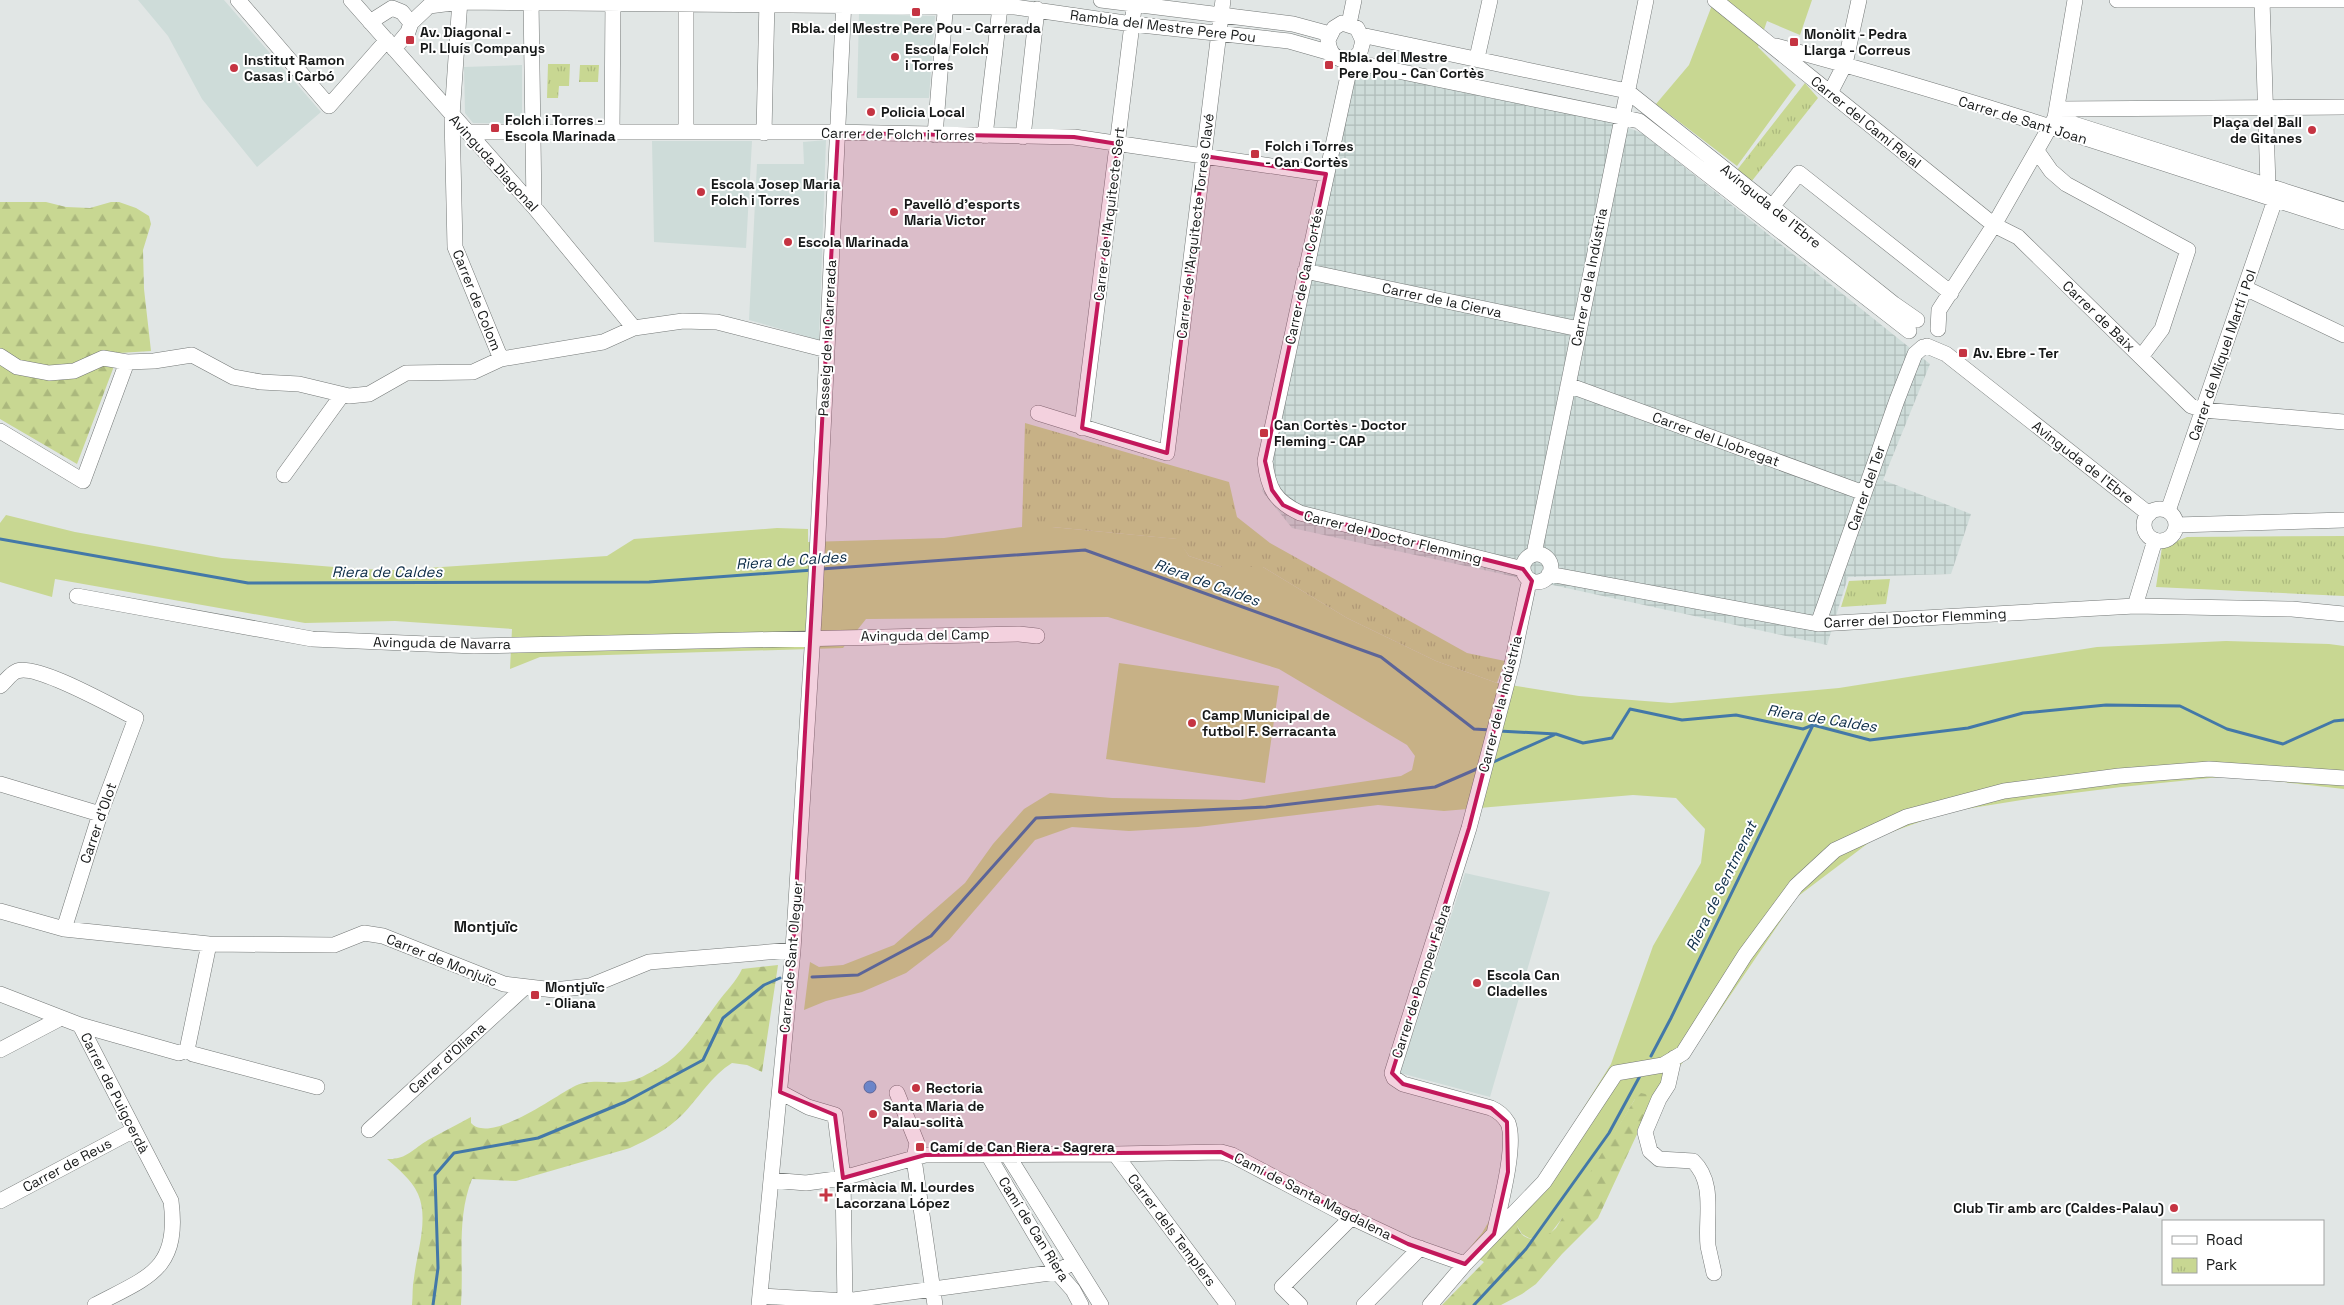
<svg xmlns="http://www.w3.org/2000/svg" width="2344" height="1305" font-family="'Space Grotesk',sans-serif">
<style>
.built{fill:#cedcd9}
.industrial{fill:url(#industrial-grid)}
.grass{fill:#c8d792}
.forest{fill:url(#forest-firs)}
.park{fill:url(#park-tufts)}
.water{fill:#56a1e5;stroke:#4378a8}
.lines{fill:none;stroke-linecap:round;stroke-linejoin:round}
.stream{stroke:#4378a8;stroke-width:3}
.minor-casing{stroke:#747877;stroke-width:16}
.minor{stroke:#fff;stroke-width:15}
.marked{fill:#c2185b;fill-opacity:0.2;stroke:#c2185b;stroke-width:4;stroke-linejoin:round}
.poi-dot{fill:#c53442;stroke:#fff;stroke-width:2}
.labels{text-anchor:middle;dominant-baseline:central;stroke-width:4;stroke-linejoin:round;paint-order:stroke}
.street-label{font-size:14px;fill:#161818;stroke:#fff}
.poi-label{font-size:14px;font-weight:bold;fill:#161818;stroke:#fff;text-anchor:start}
.water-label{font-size:15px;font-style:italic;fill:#0c2c47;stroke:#fff}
.neighbourhood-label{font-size:15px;font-weight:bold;fill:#161818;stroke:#fff}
</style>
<defs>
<pattern id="industrial-grid" width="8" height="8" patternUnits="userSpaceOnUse" patternTransform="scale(1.25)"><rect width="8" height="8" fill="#cedcd9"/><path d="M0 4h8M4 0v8" fill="none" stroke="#b0bcba"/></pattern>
<pattern id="forest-firs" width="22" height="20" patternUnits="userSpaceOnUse" patternTransform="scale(1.25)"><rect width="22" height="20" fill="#c8d792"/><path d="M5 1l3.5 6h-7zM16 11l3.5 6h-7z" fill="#abb87d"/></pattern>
<pattern id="park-tufts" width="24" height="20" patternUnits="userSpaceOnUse" patternTransform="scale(1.25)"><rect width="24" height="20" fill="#c8d792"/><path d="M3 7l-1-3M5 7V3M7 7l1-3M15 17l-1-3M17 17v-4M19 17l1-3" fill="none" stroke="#abb87d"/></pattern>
</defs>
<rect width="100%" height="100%" fill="#e1e6e5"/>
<path class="built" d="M138 0H224L321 112 257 167 202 99 168 36Z
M859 14 935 16 929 98H857Z
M522 65V124L473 123 465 113 464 67Z
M826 140 819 340 749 320 757 164H804L803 142Z
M652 141H752L746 248 654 242Z
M1465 873 1550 892 1490 1097 1400 1073Z"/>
<path class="industrial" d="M1355 68 1610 121 1642 133 1930 364 1883 480 1971 514 1951 574 1848 577 1827 645 1292 528 1262 491Z"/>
<path class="grass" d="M1714 0H1812L1800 35 1767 21 1758 47 1796 85 1737 166 1656 104 1689 65Z
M6 515 75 532 222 558 359 569 396 570 607 556 634 539 777 528 808 529V542L944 538 1022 527H1052L1178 539 1189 556 1222 567H1263L1347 618 1436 661 1497 683 1579 696 1671 703 1839 688 2097 647 2226 641 2329 644 2344 646V789L2230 776 2121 787 2034 798 1947 812 1875 838 1797 897 1700 1040 1652 1102 1635 1099 1570 1208 1550 1234 1545 1238 1537 1240 1529 1238 1522 1234 1516 1224V1215L1611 1064 1653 946 1701 863 1705 829 1676 798 1633 795 1444 811 1378 805 1198 827 1129 831 1072 827 1035 840 949 940 906 973 862 992 826 1001 804 1010 810 962 819 967 843 965 894 945 965 883 993 844 1024 809 1050 793 1112 798 1240 800 1401 776 1412 770 1415 756 1407 745 1279 669 1108 617 866 619 843 648 540 657 510 669 512 629 395 621 305 623 55 579 52 597 0 582V523Z
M1119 663 1279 686 1265 783 1106 759Z"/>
<path class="forest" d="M0 202H46L66 207 90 208 111 202H119L136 208 149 216 151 224 143 250 144 289 151 351 119 353 77 464 0 419Z
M778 965 762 1072 747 1065 732 1063C712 1075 698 1099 682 1115 667 1130 649 1139 630 1148L516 1181 472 1179C456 1219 464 1262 461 1305H412C413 1296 412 1287 414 1278 417 1252 429 1219 418 1194 411 1179 398 1169 387 1159 406 1160 413 1149 428 1140 442 1132 457 1125 471 1117V1123C490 1144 552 1098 573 1087 590 1078 607 1084 625 1082 636 1081 650 1073 660 1067 686 1052 700 1026 718 1002 726 991 736 982 742 969Z
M1641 1093 1649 1095 1652 1102 1598 1218 1562 1254 1536 1284 1522 1294 1501 1305H1442L1484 1262 1467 1251 1482 1233 1495 1211 1511 1210 1516 1216C1516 1243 1539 1245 1556 1228L1635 1099Z"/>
<path class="park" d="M548 64H570L569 86H559L558 98H547Z
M580 65H599L598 82H579Z
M1805 83 1818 98 1751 182 1737 170Z
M1025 423 1229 482 1237 517 1270 543 1467 653 1505 661 1497 683 1436 661 1347 618 1263 567H1222L1189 556 1177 539 1052 527H1022Z
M2344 536V596L2156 587 2162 547 2187 537Z
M1890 579 1886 604 1841 607 1849 581Z"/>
<path class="water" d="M864 1087a6 6 0 1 1 12 0a6 6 0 1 1-12 0Z"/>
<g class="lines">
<path class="stream" d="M0 539 248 583 649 582 813 570
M821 569 1085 550 1381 657 1474 729 1491 730
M1499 731 1556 734 1583 743 1612 738 1630 709 1682 720 1736 715 1803 729 1813 725 1870 740 1968 728 2023 713 2106 705 2180 706 2227 729 2283 744 2334 721 2344 720
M1491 763 1554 735
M812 977 858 975 931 936 1036 818 1266 807 1435 787 1479 768
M1651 1056 1671 1018 1813 725
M433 1305 438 1268 435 1175 454 1153 538 1138 625 1102 703 1060 723 1018 764 985 780 978
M1474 1305 1526 1249 1609 1133 1641 1074"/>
<defs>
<path id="minor" d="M238 0 329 106 387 40
M351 0 534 207 634 328
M460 0 452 116 455 247 501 359
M531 0 534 207
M1101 0 1293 24 1330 34
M1715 0 1994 225 2018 237 2191 406 2203 410 2344 422
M2117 0H2344
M370 22 392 8 402 12 411 23
M411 23 429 6 460 2 1015 7 1132 24 1289 41 1331 53
M1349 24 1354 0
M1361 35 1627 91 1894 304 1917 320
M1776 46C1967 97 2156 161 2344 222
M394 49 408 32 411 23
M1477 58 1490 0
M1351 62 1360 52 1363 41 1357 28 1342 23 1334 28 1328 40C1329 51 1333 58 1344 60L1621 117 1639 121 1909 331
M1351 62 1265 461C1268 489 1275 501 1300 513L1523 569
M1830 93 1845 64 1859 0
M2057 109 2344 107
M2055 118 2344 210
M468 132H832L1074 137 1326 174
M612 132 613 0
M686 132V0
M764 133 767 0
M935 135 946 0
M985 136 1000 7
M1023 137 1037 9
M2037 151 2051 171 2066 184 2188 250 2162 329 2141 357
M1772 207 1799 173 1951 293
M1305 271 1579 329
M2245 288 2344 335
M1938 329 1939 310 1994 225 2055 118 2075 0
M1927 346 1946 354 2149 514
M0 356 17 367 49 373 74 371 103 358 127 362 154 361 192 355 233 377 261 382 299 384 349 396 369 394 406 373 473 372 501 359 603 342 634 328 683 321 717 322 827 350
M1568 385 1864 493
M1038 413 1167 453 1223 0
M1082 428 1135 0
M0 431 83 481 127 362
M284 475 342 395
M2144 525a16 16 0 1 1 32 0a16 16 0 1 1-32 0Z
M2168 511 2275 200 2268 186 2262 0
M2176 525 2344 520
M1534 554 1646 0
M1523 568a14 14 0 1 1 28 0a14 14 0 1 1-28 0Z
M1549 574 1818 624 2135 606 2292 609 2344 614
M77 596 312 639 474 646 1019 634 1037 636
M2135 606 2155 540
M1818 624 1897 400 1915 354 1923 347
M0 686C5 682 11 673 17 671 37 663 115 708 136 718L100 814 64 929
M0 784 100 814
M0 911 64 929 209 944 334 945 364 933 383 936 504 984 554 990 590 986 649 962 793 950
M0 994 80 1025 171 1201C180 1270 148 1277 95 1305
M80 1025 179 1053 187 1050 209 944
M0 1050 61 1018
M187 1050 193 1054 317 1087
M1674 1058 1668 1085 1659 1099 1645 1132 1650 1151 1659 1159 1693 1161C1716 1183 1705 1218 1708 1246 1710 1255 1712 1264 1714 1273
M780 1092 808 1107 835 1115 843 1178 845 1305
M897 1093 917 1143 914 1159 935 1305
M369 1130 525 987
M987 1153 1057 1272 1073 1290 1081 1305
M1007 1154 1101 1305
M1115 1154 1228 1305
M771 1180 806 1183 843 1178 925 1155 1115 1154 1221 1152 1232 1155 1342 1213 1408 1244 1465 1264
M0 1201 134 1130
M1494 1234C1499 1210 1517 1145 1508 1123 1504 1116 1498 1111 1491 1108L1403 1084 1394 1078 1392 1073 1469 828 1512 664 1528 587 1532 581
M760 1296 846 1301 1057 1272 1073 1262
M759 1305 793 950 814 617 844 0
M1300 1305 1282 1287 1352 1217
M1364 1305 1420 1248
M1430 1305 1465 1264 1544 1182 1616 1073 1663 1065 1683 1053 1745 955 1796 886 1835 850 1906 817 2004 791 2119 776 2209 769 2344 778"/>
</defs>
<use href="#minor" class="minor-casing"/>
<use href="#minor" class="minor"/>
</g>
<path class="marked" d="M838 133 1074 137 1118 144 1082 428 1167 453 1204 156 1326 174 1265 461 1272 490 1283 505 1300 513 1523 569 1532 581 1469 828 1392 1073 1403 1084 1491 1108 1507 1122 1508 1172 1494 1234 1465 1264 1408 1244 1221 1152 925 1155 843 1178 835 1115 780 1092 793 950Z"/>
<g class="poi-dot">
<rect x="911" y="7" width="10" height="10" rx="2.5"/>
<rect x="405" y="35" width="10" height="10" rx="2.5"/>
<rect x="1789" y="37" width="10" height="10" rx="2.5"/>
<circle cx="895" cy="57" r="5"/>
<rect x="1324" y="60" width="10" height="10" rx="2.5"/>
<circle cx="234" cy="68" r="5"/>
<circle cx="871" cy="112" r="5"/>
<rect x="490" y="123" width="10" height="10" rx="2.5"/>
<circle cx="2312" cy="130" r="5"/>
<rect x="1250" y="149" width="10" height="10" rx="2.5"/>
<circle cx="701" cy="192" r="5"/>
<circle cx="894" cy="212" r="5"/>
<circle cx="788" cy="242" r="5"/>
<rect x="1958" y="348" width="10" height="10" rx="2.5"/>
<rect x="1259" y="428" width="10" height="10" rx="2.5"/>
<circle cx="1192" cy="723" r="5"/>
<circle cx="1477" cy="983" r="5"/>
<rect x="530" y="990" width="10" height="10" rx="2.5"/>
<circle cx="916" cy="1088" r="5"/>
<circle cx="873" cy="1114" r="5"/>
<rect x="915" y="1142" width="10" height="10" rx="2.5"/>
<path d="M823.5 1187.5h5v5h5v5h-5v5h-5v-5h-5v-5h5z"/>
<circle cx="2174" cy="1208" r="5"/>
</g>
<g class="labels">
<g class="street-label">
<text transform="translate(1163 26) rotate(7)">Rambla del Mestre Pere Pou</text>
<text transform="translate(2023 120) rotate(17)">Carrer de Sant Joan</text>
<text transform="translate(1866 122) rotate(39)">Carrer del Camí Reial</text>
<text transform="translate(898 134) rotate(1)">Carrer de Folch i Torres</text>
<text transform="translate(494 163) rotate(48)">Avinguda Diagonal</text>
<text transform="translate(1771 206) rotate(39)">Avinguda de l'Ebre</text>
<text transform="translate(1109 214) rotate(-83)">Carrer de l'Arquitecte Sert</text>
<text transform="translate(1195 226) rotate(-83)">Carrer de l'Arquitecte Torres Clavé</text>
<text transform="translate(1304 276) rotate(-78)">Carrer de Can Cortés</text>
<text transform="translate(1589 277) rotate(-79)">Carrer de la Indústria</text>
<text transform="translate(477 300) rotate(68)">Carrer de Colom</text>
<text transform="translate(1442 300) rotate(12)">Carrer de la Cierva</text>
<text transform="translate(2099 316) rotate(44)">Carrer de Baix</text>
<text transform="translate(827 338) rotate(-87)">Passeig de la Carrerada</text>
<text transform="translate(2222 355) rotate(-71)">Carrer de Miquel Martí i Pol</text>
<text transform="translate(1716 439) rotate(20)">Carrer del Llobregat</text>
<text transform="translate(2083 462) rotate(38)">Avinguda de l'Ebre</text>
<text transform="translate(1866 488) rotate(-71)">Carrer del Ter</text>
<text transform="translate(1393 537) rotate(14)">Carrer del Doctor Flemming</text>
<text transform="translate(1915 618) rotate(-3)">Carrer del Doctor Flemming</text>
<text transform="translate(925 635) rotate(-1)">Avinguda del Camp</text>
<text transform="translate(442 643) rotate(1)">Avinguda de Navarra</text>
<text transform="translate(1500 704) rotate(-76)">Carrer de la Indústria</text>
<text transform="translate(98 823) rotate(-71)">Carrer d'Olot</text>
<text transform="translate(791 957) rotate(-85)">Carrer de Sant Oleguer</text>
<text transform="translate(442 960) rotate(22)">Carrer de Monjuïc</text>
<text transform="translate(1421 981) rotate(-72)">Carrer de Pompeu Fabra</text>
<text transform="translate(447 1058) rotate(-42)">Carrer d'Oliana</text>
<text transform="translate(115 1093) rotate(63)">Carrer de Puigcerdà</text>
<text transform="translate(67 1165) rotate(-28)">Carrer de Reus</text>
<text transform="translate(1313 1196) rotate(27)">Camí de Santa Magdalena</text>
<text transform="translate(1034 1229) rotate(58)">Camí de Can Riera</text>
<text transform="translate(1172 1230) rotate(53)">Carrer dels Templers</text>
</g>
<g class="poi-label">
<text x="916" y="28" text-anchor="middle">Rbla. del Mestre Pere Pou - Carrerada</text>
<text x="420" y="32">Av. Diagonal -<tspan x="420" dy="16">Pl. Lluís Companys</tspan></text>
<text x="1804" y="34">Monòlit - Pedra<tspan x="1804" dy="16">Llarga - Correus</tspan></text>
<text x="905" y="49">Escola Folch<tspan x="905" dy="16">i Torres</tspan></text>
<text x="1339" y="57">Rbla. del Mestre<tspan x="1339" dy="16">Pere Pou - Can Cortès</tspan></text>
<text x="244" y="60">Institut Ramon<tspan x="244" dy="16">Casas i Carbó</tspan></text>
<text x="881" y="112">Policia Local</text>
<text x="505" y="120">Folch i Torres -<tspan x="505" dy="16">Escola Marinada</tspan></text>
<text x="2302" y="122" text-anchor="end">Plaça del Ball<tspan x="2302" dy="16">de Gitanes</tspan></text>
<text x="1265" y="146">Folch i Torres<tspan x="1265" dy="16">- Can Cortès</tspan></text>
<text x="711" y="184">Escola Josep Maria<tspan x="711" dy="16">Folch i Torres</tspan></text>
<text x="904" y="204">Pavelló d'esports<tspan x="904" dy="16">Maria Victor</tspan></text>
<text x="798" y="242">Escola Marinada</text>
<text x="1973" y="353">Av. Ebre - Ter</text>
<text x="1274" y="425">Can Cortès - Doctor<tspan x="1274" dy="16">Fleming - CAP</tspan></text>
<text x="1202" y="715">Camp Municipal de<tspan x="1202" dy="16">futbol F. Serracanta</tspan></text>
<text x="1487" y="975">Escola Can<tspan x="1487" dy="16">Cladelles</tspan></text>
<text x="545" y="987">Montjuïc<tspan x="545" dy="16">- Oliana</tspan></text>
<text x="926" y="1088">Rectoria</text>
<text x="883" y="1106">Santa Maria de<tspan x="883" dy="16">Palau-solità</tspan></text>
<text x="930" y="1147">Camí de Can Riera - Sagrera</text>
<text x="836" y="1187">Farmàcia M. Lourdes<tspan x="836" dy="16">Lacorzana López</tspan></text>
<text x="2164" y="1208" text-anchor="end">Club Tir amb arc (Caldes-Palau)</text>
</g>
<g class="water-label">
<text transform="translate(791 560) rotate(-4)">Riera de Caldes</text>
<text x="387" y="571">Riera de Caldes</text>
<text transform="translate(1207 582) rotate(20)">Riera de Caldes</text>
<text transform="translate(1822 718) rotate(9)">Riera de Caldes</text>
<text transform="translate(1721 886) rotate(-64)">Riera de Sentmenat</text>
</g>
<g class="neighbourhood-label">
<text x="486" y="926">Montjuïc</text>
</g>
</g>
<rect x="2162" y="1220" width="162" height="65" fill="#ffffff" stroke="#a2a3a3"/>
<rect x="2172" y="1236" width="25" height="8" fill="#ffffff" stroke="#a2a3a3"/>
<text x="2206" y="1245" font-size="15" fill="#161818">Road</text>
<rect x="2172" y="1258" width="25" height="15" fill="url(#park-tufts)" stroke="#a2a3a3"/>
<text x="2206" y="1270" font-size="15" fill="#161818">Park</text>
</svg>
